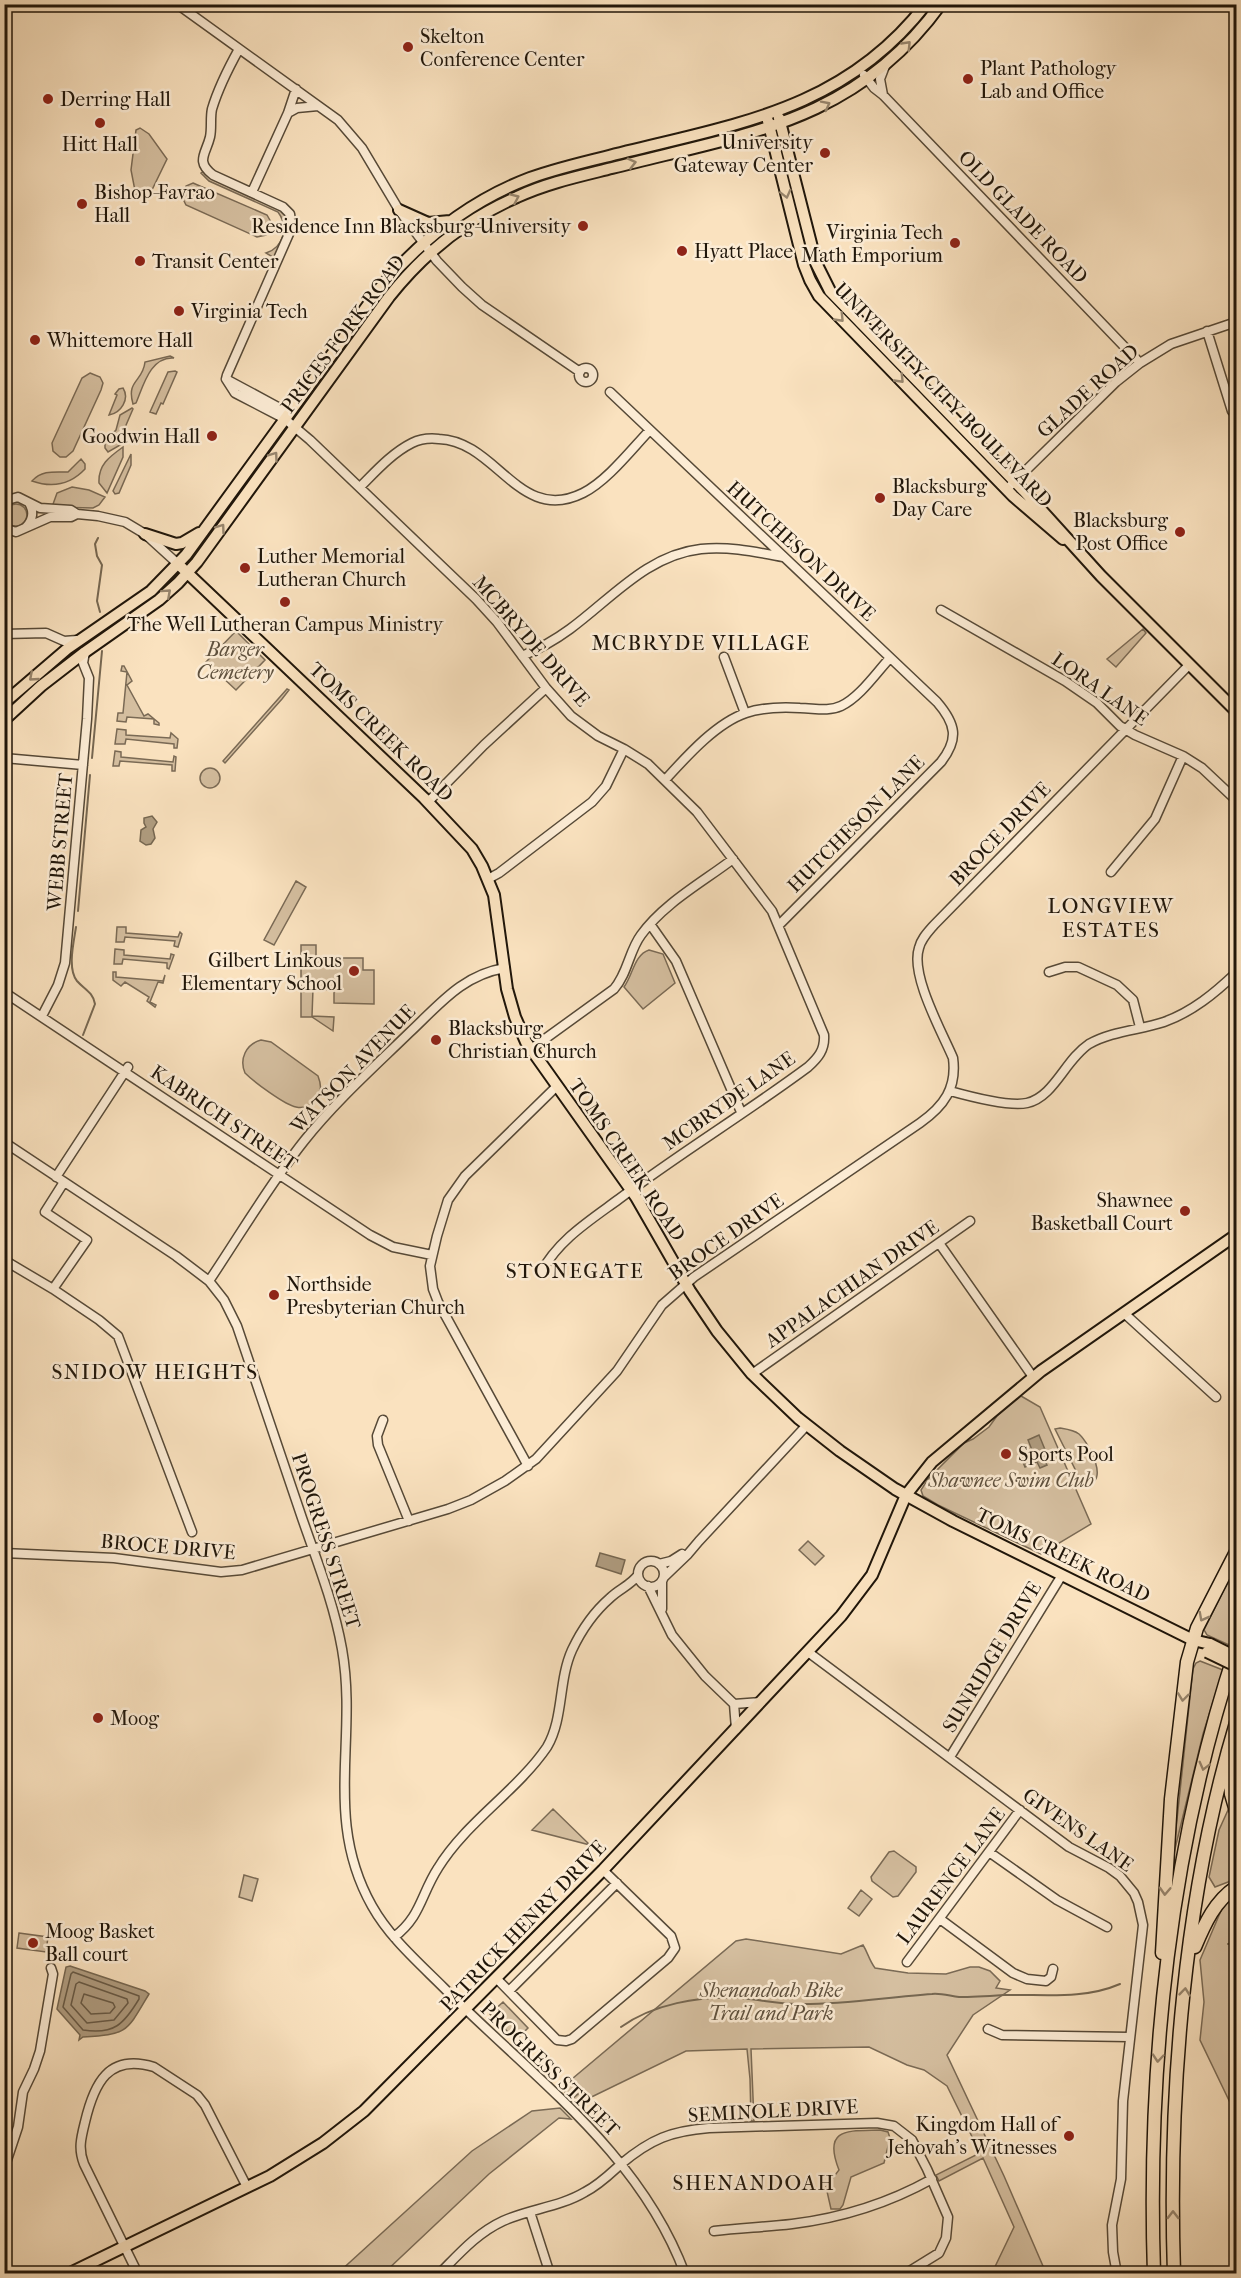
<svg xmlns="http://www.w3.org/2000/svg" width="1241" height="2278" font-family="'IM FELL French Canon',serif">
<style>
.green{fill:#d5bfa0;stroke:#7a6a55;stroke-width:1.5}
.water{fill:#b09d81;stroke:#766751;stroke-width:1.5}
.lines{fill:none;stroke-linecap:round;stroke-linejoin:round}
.shore{stroke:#685a46;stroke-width:1.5}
.stream{stroke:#766751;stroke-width:2}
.minor-casing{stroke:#564937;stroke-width:11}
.major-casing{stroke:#20160a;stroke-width:14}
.highway-casing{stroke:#20160a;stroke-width:15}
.minor{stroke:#fcecd5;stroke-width:8}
.major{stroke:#fae2bf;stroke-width:10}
.highway{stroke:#fae2bf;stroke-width:12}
.major-bridge-casing{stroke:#20160a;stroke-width:14;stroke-linecap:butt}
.major-bridge{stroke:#fae2bf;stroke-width:10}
.oneway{stroke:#98866e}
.poi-dot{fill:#8f2418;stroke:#fcecd5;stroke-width:2}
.labels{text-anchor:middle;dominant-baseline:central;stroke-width:5;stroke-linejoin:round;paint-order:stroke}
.poi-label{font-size:20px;fill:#20160a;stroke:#fcecd5;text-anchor:start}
.street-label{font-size:20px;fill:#20160a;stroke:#fcecd5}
.park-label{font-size:20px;font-style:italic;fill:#5f513e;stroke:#fcecd5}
.neighbourhood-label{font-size:21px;letter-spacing:1.5px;fill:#20160a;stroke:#fcecd5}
</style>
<rect width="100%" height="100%" fill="#fae2bf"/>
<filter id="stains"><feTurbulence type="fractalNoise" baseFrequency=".00333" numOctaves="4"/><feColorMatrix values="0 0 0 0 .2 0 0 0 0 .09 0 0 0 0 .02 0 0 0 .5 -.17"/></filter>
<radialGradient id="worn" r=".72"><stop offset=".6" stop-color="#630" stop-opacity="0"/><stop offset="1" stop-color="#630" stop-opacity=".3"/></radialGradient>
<path class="green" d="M140 128 149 134 167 159 149 196 144 198 136 196 131 170 136 130Z
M204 171 284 212 289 224 276 259 266 253C284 247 289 227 278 212L209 181 201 173Z
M193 183 267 215 271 222 266 235 257 237 186 205 182 197 186 186Z
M170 356 174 358C150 356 143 387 136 403L133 404C126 380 143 382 145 362Z
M175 371 177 372 163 404 161 403 156 414 150 412 168 372Z
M90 373 100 377 103 383 101 390 73 451 66 457H60L53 451 52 443 82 378Z
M123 388C130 399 121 413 109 415L117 395 115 394 119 389Z
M132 408 133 409 120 439 122 444 108 452 105 448V441L116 430 120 415Z
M123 447V457L107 493 99 483C98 465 109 457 123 447Z
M131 454V465L119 493 115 494 113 491Z
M81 459 85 464V469C70 485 52 488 32 481 42 470 54 472 68 472Z
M72 487 89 490 105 497 99 505 93 508 52 507 57 493Z
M5 515a11 11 0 1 1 22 0a11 11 0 1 1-22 0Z
M1143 629 1146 633 1116 667 1107 659Z
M236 631 265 660 236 690 206 662Z
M122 666H124L132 681 127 685 144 716 148 714 159 723V725L154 724V719L127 717 126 722 117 721 118 713H123L127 672 121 671Z
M287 689 289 690 282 699 225 763 223 761Z
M117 729 126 730V735L170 738 171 733 178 739 177 748H174V744L126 739 125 744H115Z
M115 751 121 752V757L173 762 174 756 176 757 175 771H172V765L120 761 119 766H113Z
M200 778a10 10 0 1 1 20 0a10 10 0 1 1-20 0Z
M296 881 306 887 274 945 264 940Z
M117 927H126V933L178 937 180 932 182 934 178 947 174 946 175 941 125 937 124 942H116Z
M301 945H316V958H363V970H374V1004L334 1003V990L313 989 312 1016 334 1017 333 1031 312 1017H301Z
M115 949 124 950V955L170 959 171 954 174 955 169 969 167 968V963L123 959 122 964H114Z
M649 950 663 954 675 983 643 1009 624 987C633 975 634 955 649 950Z
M113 972H116V977L163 981 165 975 163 983 158 982 150 1002 156 1005 155 1007 147 1001 149 997 125 982 121 986 113 980Z
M261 1040 271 1042 318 1076C321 1084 322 1090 317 1098 312 1105 305 1109 296 1107 285 1105 254 1082 245 1073 239 1059 246 1044 261 1040Z
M1021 1396 1040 1407 1091 1524 1041 1554 938 1505 923 1496 921 1490 928 1479 964 1443 973 1439 989 1427 997 1416Z
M1060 1428C1066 1429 1074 1430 1079 1434 1089 1443 1111 1484 1085 1485L1081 1481 1055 1429Z
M808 1541 824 1556 815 1565 799 1550Z
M1236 1565V1623L1229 1645 1207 1635 1204 1630Z
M1200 1661 1223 1670 1203 1734 1173 1857 1193 1669 1196 1663Z
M553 1809 590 1845 532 1830Z
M1228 1810 1236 1823V1879L1215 1887 1209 1877 1219 1830Z
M894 1851 916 1867V1872L898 1896 893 1897 872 1881 871 1877 889 1852Z
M244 1875 258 1879 252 1901 239 1897Z
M861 1890 872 1899 859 1916 848 1908Z
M1236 1896V2115L1200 2040 1204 2002 1200 1960 1223 1906Z
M19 1933 48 1937 46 1952 17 1948Z
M746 1939 841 1954 863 1945C868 1953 869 1960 875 1968L908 1973 946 1974 970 1967H979L990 1971 1000 1981 996 1988 1010 1990 973 2015 947 2055 1004 2176 1046 2273H992L1014 2227 983 2158 939 2181 936 2175 980 2153 947 2086 924 2070 907 2065 869 2047 751 2049 754 2121H751L750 2079 747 2049 686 2051 575 2105 571 2100 578 2094C571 2095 568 2096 562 2089L566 2084 736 1941Z
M503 2002 528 2028 516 2040 490 2014Z
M560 2108 571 2119 559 2118 489 2174 384 2273H338L472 2151 532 2111Z
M880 2130 888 2132 890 2138 884 2163 851 2177 843 2205 840 2209H831L826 2187 839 2170C822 2127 849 2131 880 2130Z"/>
<path class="water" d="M152 816 157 822 153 829 155 838 151 844 146 845 140 841 141 830 146 827 144 823V818Z
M1039 1435 1048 1457 1044 1459 1047 1465 1040 1468 1037 1462 1025 1467 1020 1455 1032 1450 1028 1440Z
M600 1553 625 1560 621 1574 596 1566Z
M70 1966 145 1991 149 1994C126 2033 128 2034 83 2037L79 2040 80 2035 57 2009 66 1967Z"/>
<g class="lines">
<path class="shore" d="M73 1972 139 1996V1999C124 2024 114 2035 83 2030L63 2007 71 1974Z
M79 1982 127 1999 128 2003 114 2020 87 2023 71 2005 76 1984Z
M84 1994 113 2003 115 2007 110 2013 91 2014 81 2003Z"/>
<path class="stream" d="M98 538 95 544 97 556 102 565 97 601 100 612
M92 758 102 651
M78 911 90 775
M76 927C74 941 67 969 77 981 84 989 93 992 95 1004L83 1035
M1228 1944 1236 1942
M621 2027C653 2004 699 1996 738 1998 758 1999 777 2004 797 2004 842 2005 887 1997 932 1994 941 1993 950 1996 959 1997 974 1997 989 1996 1004 1995 1043 1994 1083 2000 1120 1984"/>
<defs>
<path id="minor" d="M177 4 338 120 362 148 399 210 437 261 462 287 482 305 580 372
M239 49C229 67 218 89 212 109 210 118 212 128 210 137 206 154 195 161 213 175L283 207 290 214 292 227 227 375 226 379 235 393 285 419 310 440 476 599 497 622 546 688 571 716 598 736 624 749 648 764 697 812 772 911 824 1035C825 1050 818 1058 808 1067 746 1113 680 1153 619 1199 589 1221 558 1240 540 1274
M864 75 874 88 883 95 1140 363
M883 95 880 79 885 66
M288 113 297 108 318 106
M252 192 288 113 296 89
M1207 331 1232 411 1236 414
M579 375a7 7 0 1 1 14 0a7 7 0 1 1-14 0Z
M226 379 278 407 283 411 285 419
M610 392 937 702C956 724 959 739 941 762L779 925
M1010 486 1116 382 1140 363 1171 344 1236 322
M360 487C376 471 392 453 412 443 420 439 430 438 439 439 497 441 519 525 583 493 607 481 631 450 649 431
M4 501 18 497 40 508 71 510 77 514 98 516 125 522 145 534 178 564
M26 527C33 520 34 511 29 503
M4 528 16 532 50 517H71L77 514
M941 610 1065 681 1097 703 1120 726 1135 735 1183 756 1202 768 1236 800
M4 634 46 633 64 641 77 640
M522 656C539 649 555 640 570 629 611 599 647 555 701 549 729 546 756 552 783 557
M724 657 745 713
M4 758 83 765
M665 780C686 757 716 723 746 713 763 707 782 707 800 708 814 708 828 712 841 706 860 697 876 673 890 658
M428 802 484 745 546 688
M1111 872 1155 819 1183 756
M488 879 499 873 592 802 606 786 624 749
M650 924 676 961 741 1112
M1049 972 1065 967H1078L1117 985 1133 1000 1140 1027
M4 992 370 1235 393 1247 432 1255
M42 1016 58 985 65 963 87 719 89 678 83 663 85 652
M531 1049 614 989C628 973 629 951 641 935 664 903 703 882 733 859
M950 1091C968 1096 1010 1107 1027 1103 1054 1097 1065 1060 1089 1044 1112 1031 1140 1030 1164 1022 1192 1012 1215 993 1236 973
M4 1142 176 1256 209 1281 224 1300 237 1326C259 1390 280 1454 302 1518 317 1561 334 1604 342 1649 358 1740 323 1819 372 1906 390 1938 418 1962 444 1988 531 2076 640 2152 685 2274
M56 1177 128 1067
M939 1243 1033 1377
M4 1260 53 1289 99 1320 118 1336 192 1532
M209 1281C240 1235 269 1185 304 1141 335 1102 373 1068 409 1033 439 1005 462 975 505 968
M53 1289 87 1240 45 1212 64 1182
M1125 1314 1216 1397
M752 1374 970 1221
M383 1420 377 1436 378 1445 409 1521
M528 1466 438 1302 433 1289 430 1266 437 1236 448 1200 465 1176 557 1086
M4 1553 114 1558 221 1572 242 1570 448 1509 471 1500 505 1481 536 1459 617 1371 662 1305 694 1277 920 1123C944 1106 957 1088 953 1058 942 1032 910 975 919 948 921 939 928 932 934 925L1189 665
M638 1574a13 13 0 1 1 26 0a13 13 0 1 1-26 0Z
M659 1564 671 1561 682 1554
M664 1577 688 1554 699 1541 807 1425
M648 1586 672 1635 705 1676 734 1704 761 1702
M662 1609V1581
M808 1652 1069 1847 1109 1868 1120 1876 1134 1893 1138 1902 1143 1925 1123 2101 1121 2179 1112 2225 1113 2252 1117 2274
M734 1704 736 1729
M950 1757 1062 1575
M989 1852 1057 1900 1107 1927
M940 1919 1013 1973 1027 1979 1046 1981 1051 1977 1053 1969
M394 1937C421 1917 421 1894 438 1868 466 1822 517 1791 547 1747 564 1718 558 1681 572 1650 581 1631 595 1611 610 1598 619 1589 631 1585 638 1575
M907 1962 1020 1810
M497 1979 557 2040 566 2041 572 2039 668 1958 675 1948 671 1936 603 1870
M509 1991 617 1883
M988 2029 1002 2035 1129 2037
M4 2169 18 2127 23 2092 34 2069 40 2051 53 1974 51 1968
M530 2212 550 2274
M714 2231C740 2228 766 2227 792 2224 841 2218 889 2203 932 2179
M138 2274 84 2164C78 2149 81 2138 85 2122 94 2084 108 2053 154 2067L197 2095 205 2105 247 2187
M439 2274C459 2254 477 2233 503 2221 529 2209 560 2207 585 2192 599 2185 610 2174 621 2164 651 2139 671 2131 709 2128L877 2123 894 2126 912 2140 927 2169 948 2217 946 2238 939 2253 905 2274"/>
<path id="major" d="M779 118 816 263 830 291 1024 491 1101 576 1236 711
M768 121 804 265 810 280 819 296 1013 496 1063 539
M399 210 428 223 450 221
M145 534 176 544 182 543 199 533
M178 564 424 798 472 849 482 866 494 895 507 989 515 1017 526 1042 636 1197 690 1291 717 1331 752 1374 798 1418 840 1451 895 1489 953 1521 1193 1640 1210 1644
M4 703 67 649 151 591 186 555 381 287C421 240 472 200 530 178 555 169 580 163 605 157 729 125 842 113 926 4
M4 720 41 686 85 652 159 600 178 583 197 562 389 297C423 254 466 219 517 197 547 183 580 176 612 168 744 134 855 123 941 4
M68 2274 270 2176 323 2143 364 2111 603 1870 841 1616 872 1575 906 1495 932 1462 1041 1371 1236 1235"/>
<path id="highway" d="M1229 1766 1231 1794 1236 1811
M1195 1947C1205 1923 1215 1901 1236 1887
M1162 1953 1171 1799 1187 1662 1197 1628 1236 1552
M1154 2274C1147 2064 1170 1848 1236 1649
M1174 2274C1168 2093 1184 1896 1236 1723"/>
</defs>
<use href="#minor" class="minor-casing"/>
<use href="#major" class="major-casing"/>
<use href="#highway" class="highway-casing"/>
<use href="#minor" class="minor"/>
<use href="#major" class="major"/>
<use href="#highway" class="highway"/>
<defs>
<path id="major-bridge" d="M1210 1644 1236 1657
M1207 1652 1236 1666"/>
</defs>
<use href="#major-bridge" class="major-bridge-casing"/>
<use href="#major-bridge" class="major-bridge"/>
</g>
<defs><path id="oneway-chevron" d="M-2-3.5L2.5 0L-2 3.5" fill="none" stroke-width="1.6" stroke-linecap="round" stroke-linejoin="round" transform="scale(1.5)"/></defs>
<g class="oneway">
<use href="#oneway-chevron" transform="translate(907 45) rotate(-46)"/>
<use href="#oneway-chevron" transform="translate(826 105) rotate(-27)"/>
<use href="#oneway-chevron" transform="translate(632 163) rotate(-14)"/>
<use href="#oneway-chevron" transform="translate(786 194) rotate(76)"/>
<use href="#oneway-chevron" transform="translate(515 198) rotate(-24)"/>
<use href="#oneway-chevron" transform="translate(840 318) rotate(46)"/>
<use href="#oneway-chevron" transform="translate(900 379) rotate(46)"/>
<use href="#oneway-chevron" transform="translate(274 456) rotate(-54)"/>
<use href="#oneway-chevron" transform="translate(221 528) rotate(-54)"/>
<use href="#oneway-chevron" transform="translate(167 593) rotate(-42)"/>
<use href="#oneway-chevron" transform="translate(33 677) rotate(139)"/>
<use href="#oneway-chevron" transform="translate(1203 1617) rotate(118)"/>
<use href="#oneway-chevron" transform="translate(1183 1697) rotate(97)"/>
<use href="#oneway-chevron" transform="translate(1204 1766) rotate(104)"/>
<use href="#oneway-chevron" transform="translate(1165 1891) rotate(93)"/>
<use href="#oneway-chevron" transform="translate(1185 1992) rotate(-84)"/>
<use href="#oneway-chevron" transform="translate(1158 2058) rotate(95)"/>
<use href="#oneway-chevron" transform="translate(1173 2215) rotate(-90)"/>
</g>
<g class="poi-dot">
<circle cx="408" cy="47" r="6"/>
<circle cx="968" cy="79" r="6"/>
<circle cx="48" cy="99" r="6"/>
<circle cx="100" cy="123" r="6"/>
<circle cx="825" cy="153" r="6"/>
<circle cx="82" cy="204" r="6"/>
<circle cx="583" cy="226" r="6"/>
<circle cx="955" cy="243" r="6"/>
<circle cx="682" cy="251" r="6"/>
<circle cx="140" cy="261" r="6"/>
<circle cx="179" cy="311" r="6"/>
<circle cx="35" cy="340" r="6"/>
<circle cx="212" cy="436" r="6"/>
<circle cx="880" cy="498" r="6"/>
<circle cx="1180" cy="532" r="6"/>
<circle cx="245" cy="568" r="6"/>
<circle cx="285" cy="602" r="6"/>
<circle cx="354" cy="971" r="6"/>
<circle cx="436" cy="1040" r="6"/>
<circle cx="1185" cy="1211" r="6"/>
<circle cx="274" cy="1295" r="6"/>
<circle cx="1006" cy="1454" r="6"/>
<circle cx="98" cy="1718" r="6"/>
<circle cx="33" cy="1943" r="6"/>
<circle cx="1069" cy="2136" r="6"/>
</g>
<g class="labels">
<g class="poi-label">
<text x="420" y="36">Skelton<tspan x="420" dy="23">Conference Center</tspan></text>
<text x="980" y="68">Plant Pathology<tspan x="980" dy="23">Lab and Office</tspan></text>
<text x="60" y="99">Derring Hall</text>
<text x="813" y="142" text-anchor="end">University<tspan x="813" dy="23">Gateway Center</tspan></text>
<text x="100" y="144" text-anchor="middle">Hitt Hall</text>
<text x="94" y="192">Bishop-Favrao<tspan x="94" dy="23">Hall</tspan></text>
<text x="571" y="226" text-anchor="end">Residence Inn Blacksburg-University</text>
<text x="943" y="232" text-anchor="end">Virginia Tech<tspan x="943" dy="23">Math Emporium</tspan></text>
<text x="694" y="251">Hyatt Place</text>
<text x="152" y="261">Transit Center</text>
<text x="191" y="311">Virginia Tech</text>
<text x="47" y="340">Whittemore Hall</text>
<text x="200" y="436" text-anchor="end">Goodwin Hall</text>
<text x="892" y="486">Blacksburg<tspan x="892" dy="23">Day Care</tspan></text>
<text x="1168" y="520" text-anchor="end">Blacksburg<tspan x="1168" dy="23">Post Office</tspan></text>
<text x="257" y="556">Luther Memorial<tspan x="257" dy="23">Lutheran Church</tspan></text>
<text x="285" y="624" text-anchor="middle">The Well Lutheran Campus Ministry</text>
<text x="342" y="960" text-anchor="end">Gilbert Linkous<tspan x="342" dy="23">Elementary School</tspan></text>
<text x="448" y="1028">Blacksburg<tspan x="448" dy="23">Christian Church</tspan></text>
<text x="1173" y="1200" text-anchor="end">Shawnee<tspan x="1173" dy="23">Basketball Court</tspan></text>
<text x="286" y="1284">Northside<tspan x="286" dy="23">Presbyterian Church</tspan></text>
<text x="1018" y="1454">Sports Pool</text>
<text x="110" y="1718">Moog</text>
<text x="45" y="1931">Moog Basket<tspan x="45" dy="23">Ball court</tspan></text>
<text x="1057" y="2124" text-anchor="end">Kingdom Hall of<tspan x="1057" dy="23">Jehovah's Witnesses</tspan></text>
</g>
<g class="street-label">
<text transform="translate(1023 217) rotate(46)">OLD GLADE ROAD</text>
<text transform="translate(343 334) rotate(-53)">PRICES FORK ROAD</text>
<text transform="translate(1088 391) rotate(-42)">GLADE ROAD</text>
<text transform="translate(943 395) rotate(46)">UNIVERSITY CITY BOULEVARD</text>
<text transform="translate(801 551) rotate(43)">HUTCHESON DRIVE</text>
<text transform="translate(531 641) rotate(49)">MCBRYDE DRIVE</text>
<text transform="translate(1100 689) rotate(35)">LORA LANE</text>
<text transform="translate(381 732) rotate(44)">TOMS CREEK ROAD</text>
<text transform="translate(856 824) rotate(-45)">HUTCHESON LANE</text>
<text transform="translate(1000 834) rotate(-46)">BROCE DRIVE</text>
<text transform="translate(60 842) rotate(-85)">WEBB STREET</text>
<text transform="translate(353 1069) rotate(-46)">WATSON AVENUE</text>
<text transform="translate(729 1101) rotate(-35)">MCBRYDE LANE</text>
<text transform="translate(224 1118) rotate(34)">KABRICH STREET</text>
<text transform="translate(627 1160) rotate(56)">TOMS CREEK ROAD</text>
<text transform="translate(726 1237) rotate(-35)">BROCE DRIVE</text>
<text transform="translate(852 1284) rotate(-35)">APPALACHIAN DRIVE</text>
<text transform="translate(326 1541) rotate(72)">PROGRESS STREET</text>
<text transform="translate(168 1547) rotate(5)">BROCE DRIVE</text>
<text transform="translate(1063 1555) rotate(26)">TOMS CREEK ROAD</text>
<text transform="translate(992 1657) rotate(-59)">SUNRIDGE DRIVE</text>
<text transform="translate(1078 1830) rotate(35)">GIVENS LANE</text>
<text transform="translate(951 1876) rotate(-53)">LAURENCE LANE</text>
<text transform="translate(523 1926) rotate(-46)">PATRICK HENRY DRIVE</text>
<text transform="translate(550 2069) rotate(44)">PROGRESS STREET</text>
<text transform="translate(773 2111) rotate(-3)">SEMINOLE DRIVE</text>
</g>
<g class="park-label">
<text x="235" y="649">Barger<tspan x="235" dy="23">Cemetery</tspan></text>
<text x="1011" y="1480">Shawnee Swim Club</text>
<text x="771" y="1990">Shenandoah Bike<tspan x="771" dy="23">Trail and Park</tspan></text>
</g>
<g class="neighbourhood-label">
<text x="701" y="643">MCBRYDE VILLAGE</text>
<text x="1111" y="906">LONGVIEW<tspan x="1111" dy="24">ESTATES</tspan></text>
<text x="575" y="1271">STONEGATE</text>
<text x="155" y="1372">SNIDOW HEIGHTS</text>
<text x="754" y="2183">SHENANDOAH</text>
</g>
</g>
<rect width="1241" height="2278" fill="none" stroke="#fae2bf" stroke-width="24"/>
<rect x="6" y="6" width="1229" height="2266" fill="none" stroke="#20160a" stroke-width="3"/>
<rect x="12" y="12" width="1217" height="2254" fill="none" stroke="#20160a" stroke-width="1.5"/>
<rect width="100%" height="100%" filter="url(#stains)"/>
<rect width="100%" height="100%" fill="url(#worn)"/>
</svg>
